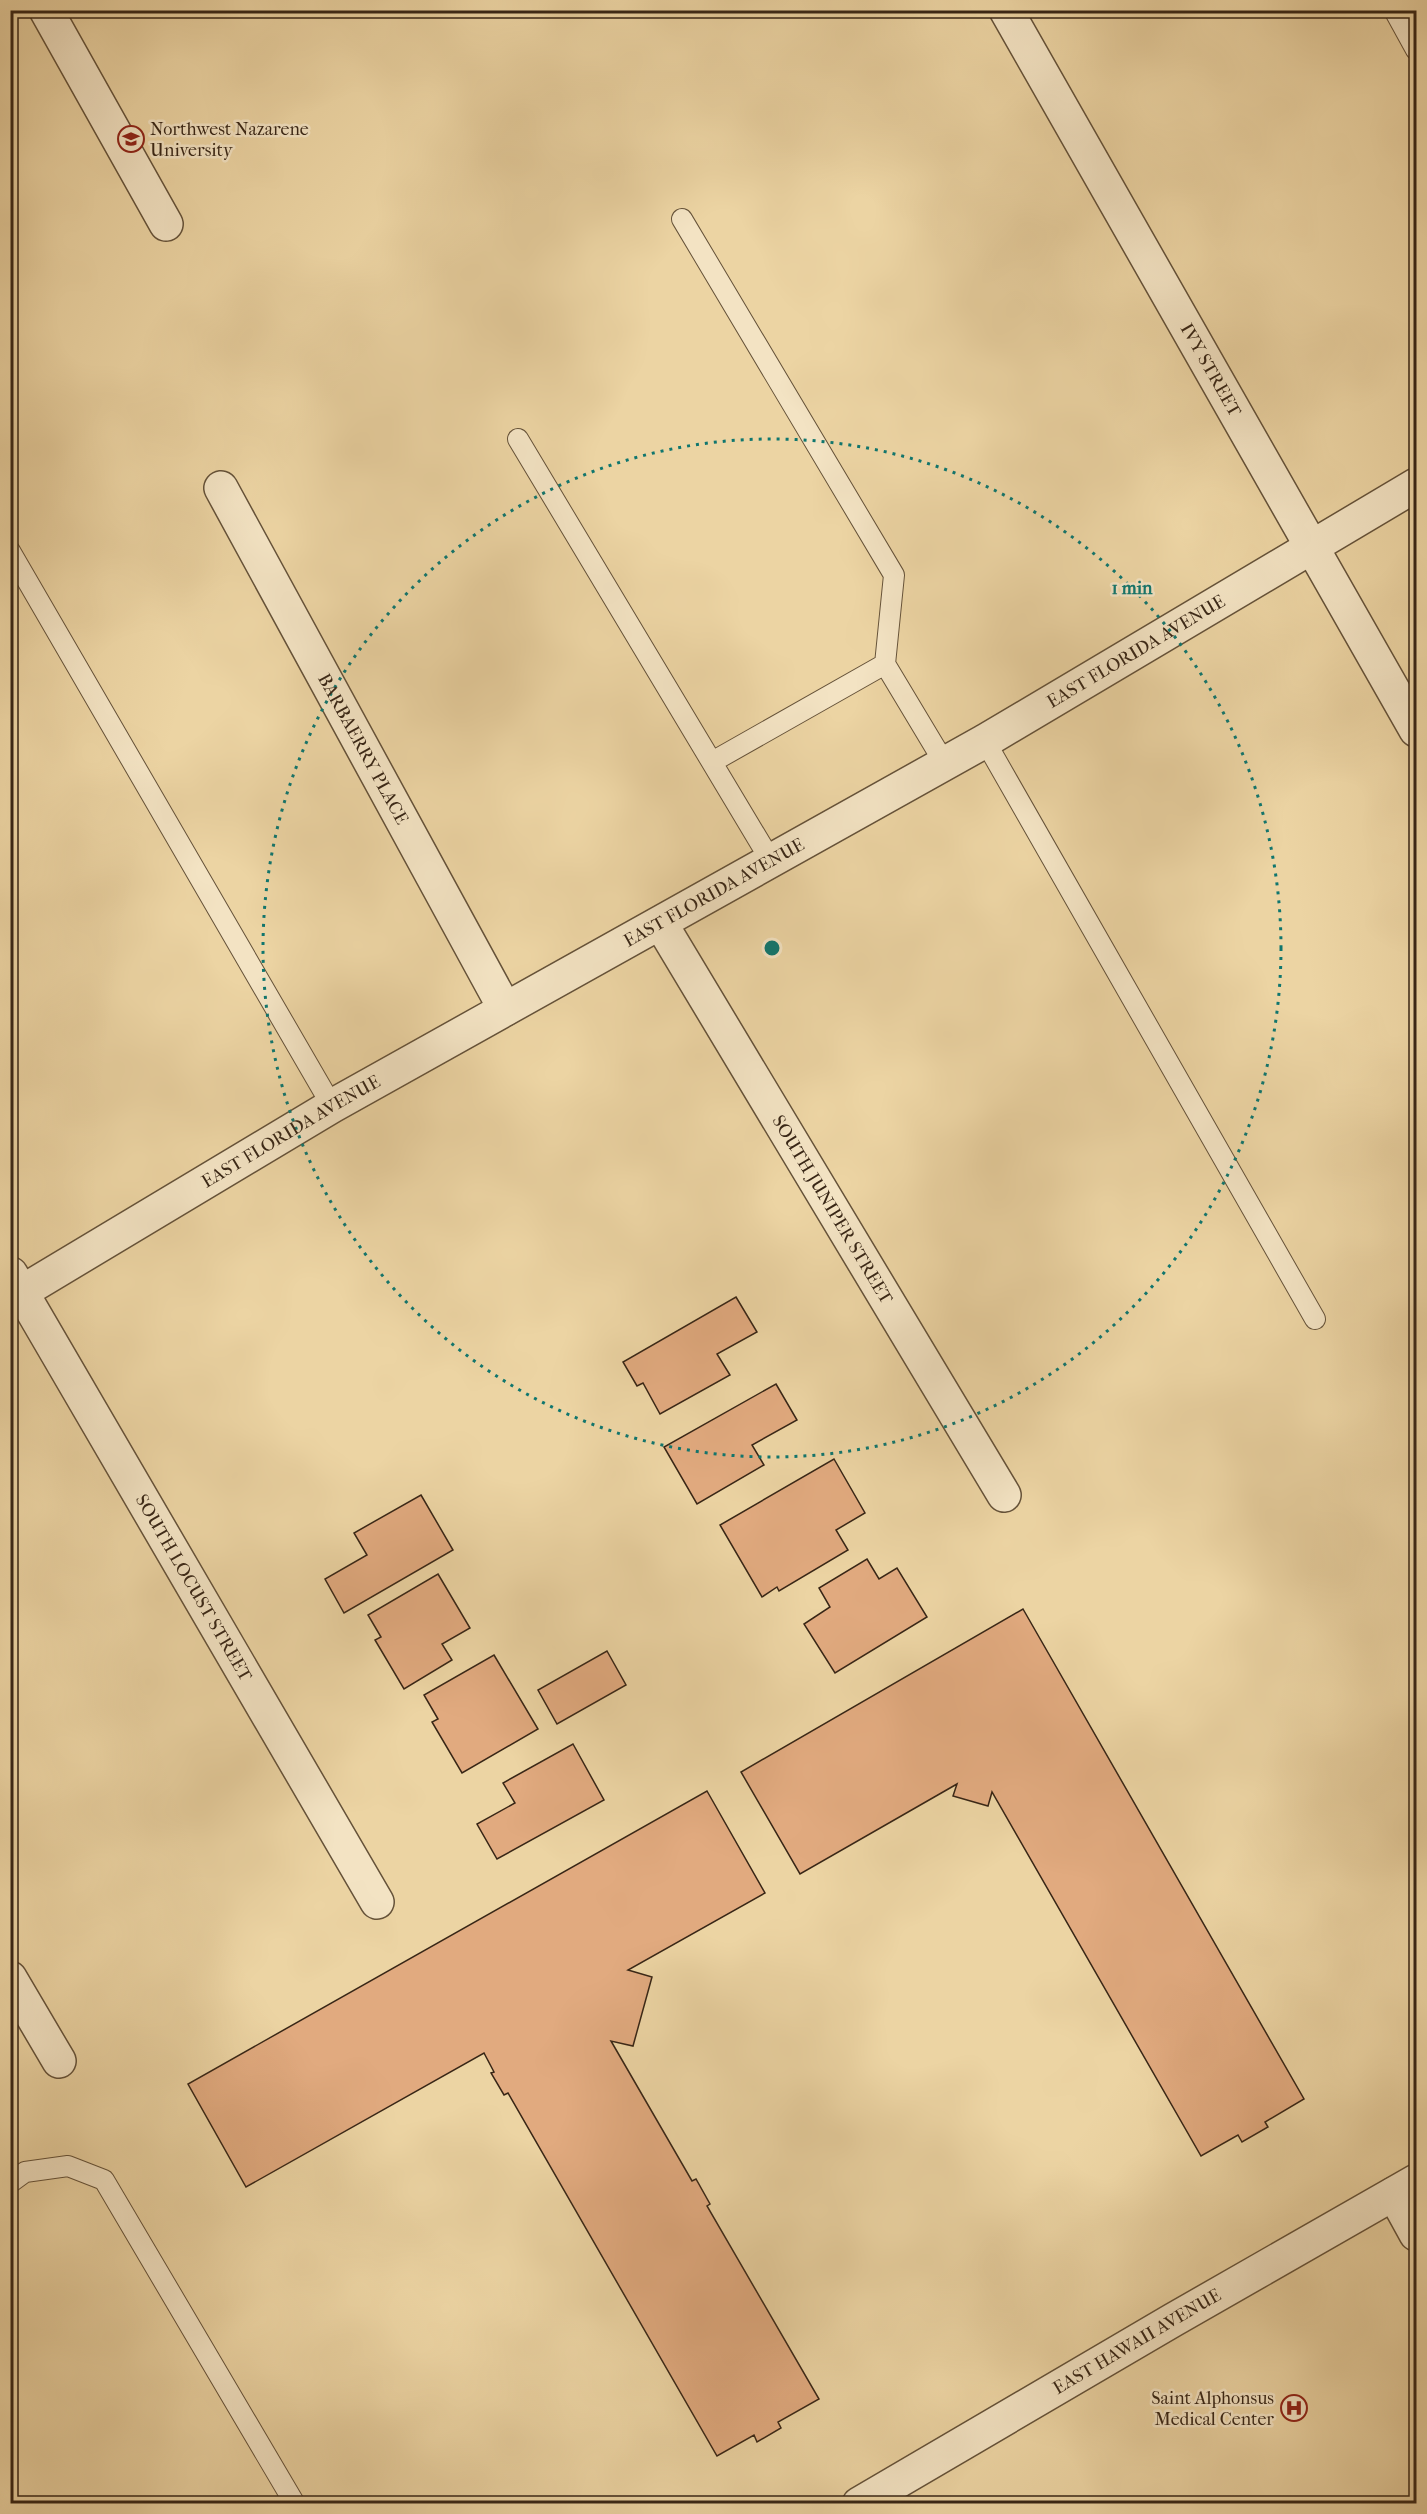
<svg xmlns="http://www.w3.org/2000/svg" width="1427" height="2514" font-family="'IM FELL French Canon',serif">
<style>
.building{fill:#e1aa7f;stroke:#382616;stroke-width:1.5}
.lines{fill:none;stroke-linecap:round;stroke-linejoin:round}
.service-casing{stroke:#655239;stroke-width:22}
.minor-casing{stroke:#655239;stroke-width:36}
.tertiary-casing{stroke:#655239;stroke-width:36}
.service{stroke:#f3e3c3;stroke-width:20}
.minor{stroke:#f3e3c3;stroke-width:33}
.tertiary{stroke:#f3e3c3;stroke-width:33}
.ring{fill:none;stroke:#0f766e;stroke-width:3;stroke-dasharray:3 6}
.labels{text-anchor:middle;dominant-baseline:central;stroke-width:5;stroke-linejoin:round;paint-order:stroke}
.poi-label{font-size:18px;fill:#382616;stroke:#f3e3c3;text-anchor:start}
.street-label{font-size:18px;fill:#382616;stroke:#f3e3c3}
.centre{fill:#0f766e;stroke:#f3e3c3;stroke-width:3}
.ring-label{font-size:18px;text-anchor:middle;font-weight:bold;fill:#0f766e;stroke:#f3e3c3;stroke-width:5;stroke-linejoin:round;paint-order:stroke}
</style>
<rect width="100%" height="100%" fill="#ecd4a3"/>
<filter id="stains"><feTurbulence type="fractalNoise" baseFrequency=".00333" numOctaves="4"/><feColorMatrix values="0 0 0 0 .2 0 0 0 0 .09 0 0 0 0 .02 0 0 0 .5 -.17"/></filter>
<radialGradient id="worn" r=".72"><stop offset=".6" stop-color="#630" stop-opacity="0"/><stop offset="1" stop-color="#630" stop-opacity=".3"/></radialGradient>
<path class="building" d="M736 1297 757 1332 717 1354 730 1375 660 1414 643 1383 637 1386 623 1362Z
M776 1384 797 1420 752 1445 764 1465 697 1504 664 1447Z
M834 1459 865 1513 836 1530 848 1550 779 1591 777 1587 762 1597 720 1525Z
M421 1495 453 1550 344 1613 325 1579 367 1555 354 1533Z
M867 1559 879 1579 897 1568 927 1617 835 1673 804 1624 830 1607 819 1588Z
M438 1574 470 1628 442 1644 452 1660 404 1689 375 1640 381 1637 368 1615Z
M1023 1609 1304 2099 1265 2122 1268 2127 1242 2142 1238 2135 1201 2156 992 1792 988 1806 953 1796 957 1784 800 1874 741 1772Z
M607 1651 626 1685 557 1724 538 1690Z
M494 1655 538 1729 462 1773 432 1722 438 1719 424 1695Z
M573 1744 604 1800 497 1859 477 1824 515 1803 503 1783Z
M707 1791 765 1893 628 1970 652 1977 633 2046 611 2041 692 2181 696 2179 710 2204 707 2206 819 2399 778 2422 781 2428 757 2442 754 2435 717 2456 508 2093 504 2095 491 2073 494 2072 484 2053 246 2187 188 2084Z"/>
<g class="lines">
<defs>
<path id="service" d="M1394 10 1416 50
M682 219 894 575 885 664
M518 439 771 861
M10 551 332 1106
M985 741 1315 1319
M712 762 885 664 945 764
M10 2183 25 2172 68 2166 104 2180 295 2504"/>
<g id="minor">
<path d="M46 10 166 224"/>
<path id="s1" d="M1006 10 1416 730"/>
<path id="s2" d="M221 488 505 1009"/>
<path id="s3" d="M661 924 1004 1495"/>
<path id="s4" d="M11 1274 377 1902"/>
<path id="s5" d="M10 1299 332 1106 985 741 1416 485"/>
<path d="M10 1978 59 2061"/>
<path d="M1394 2194 1416 2234"/>
</g>
<g id="tertiary">
<path id="s6" d="M859 2504 1173 2320 1416 2181"/>
</g>
</defs>
<use href="#service" class="service-casing"/>
<use href="#minor" class="minor-casing"/>
<use href="#tertiary" class="tertiary-casing"/>
<use href="#service" class="service"/>
<use href="#minor" class="minor"/>
<use href="#tertiary" class="tertiary"/>
</g>
<circle class="ring" cx="772" cy="948" r="509"/>
<defs>
<symbol id="university-ring" viewBox="-11 -11 22 22"><circle r="9.5" fill="#f3e3c3" stroke="#8f2418" stroke-width="1.5"/><path d="M0-5L7-2L0 1L-7-2ZM-4 1L0 2.5L4 1V4Q0 6-4 4Z" fill="#8f2418"/></symbol>
<symbol id="hospital-ring" viewBox="-11 -11 22 22"><circle r="9.5" fill="#f3e3c3" stroke="#8f2418" stroke-width="1.5"/><path d="M-5-5h3v3.5h4V-5h3V5h-3V1.5h-4V5h-3Z" fill="#8f2418"/></symbol>
</defs>
<g fill-rule="evenodd">
<use href="#university-ring" x="116" y="124" width="30" height="30"/>
<use href="#hospital-ring" x="1279" y="2393" width="30" height="30"/>
</g>
<g class="labels">
<g class="poi-label">
<text x="150" y="129">Northwest Nazarene<tspan x="150" dy="21">University</tspan></text>
<text x="1274" y="2398" text-anchor="end">Saint Alphonsus<tspan x="1274" dy="21">Medical Center</tspan></text>
</g>
<g class="street-label">
<text stroke="none"><textPath href="#s1" startOffset="414">IVY STREET</textPath></text>
<text stroke="none"><textPath href="#s5" startOffset="1299">EAST FLORIDA AVENUE</textPath></text>
<text stroke="none"><textPath href="#s2" startOffset="297">BARBAERRY PLACE</textPath></text>
<text stroke="none"><textPath href="#s5" startOffset="813">EAST FLORIDA AVENUE</textPath></text>
<text stroke="none"><textPath href="#s5" startOffset="327">EAST FLORIDA AVENUE</textPath></text>
<text stroke="none"><textPath href="#s3" startOffset="333">SOUTH JUNIPER STREET</textPath></text>
<text stroke="none"><textPath href="#s4" startOffset="363">SOUTH LOCUST STREET</textPath></text>
<text stroke="none"><textPath href="#s6" startOffset="322">EAST HAWAII AVENUE</textPath></text>
</g>
</g>
<circle cx="772" cy="948" r="9" class="centre"/>
<g class="ring-label">
<text x="1132" y="594">1 min</text>
</g>
<rect width="1427" height="2514" fill="none" stroke="#ecd4a3" stroke-width="36"/>
<rect x="12" y="12" width="1403" height="2490" fill="none" stroke="#382616" stroke-width="3"/>
<rect x="18" y="18" width="1391" height="2478" fill="none" stroke="#382616" stroke-width="1.5"/>
<rect width="100%" height="100%" filter="url(#stains)"/>
<rect width="100%" height="100%" fill="url(#worn)"/>
</svg>
